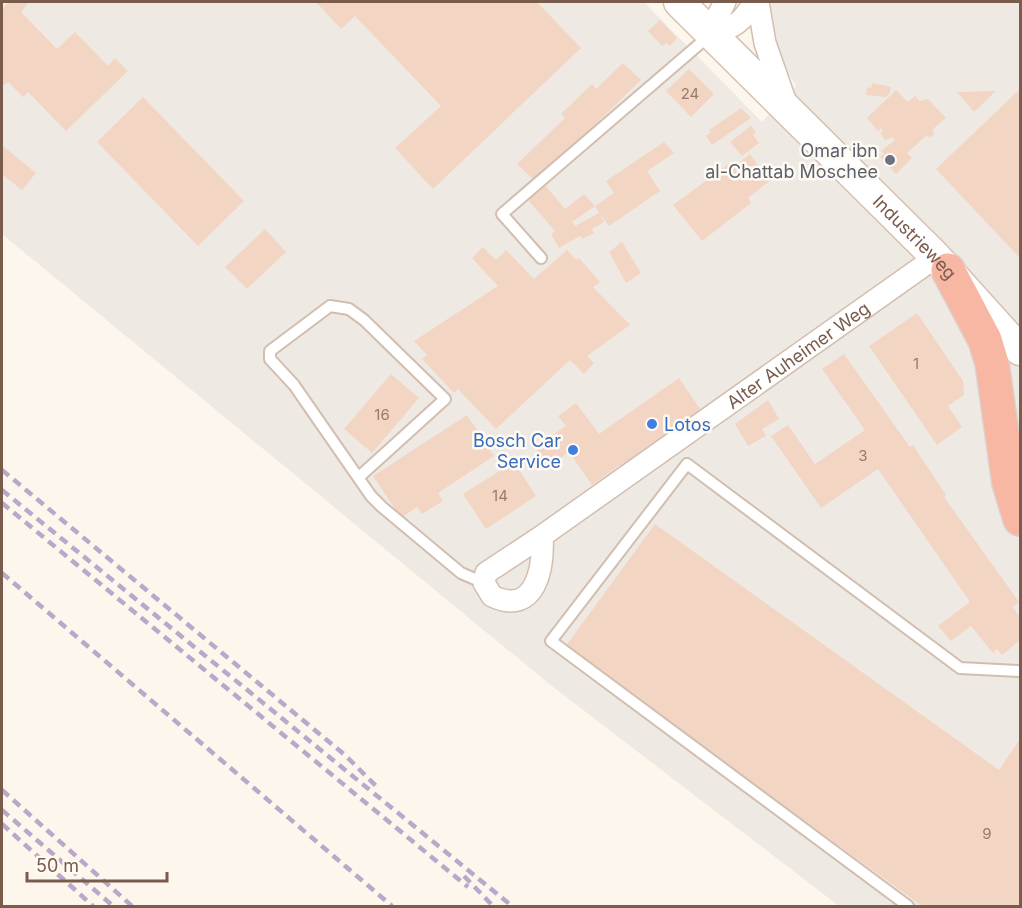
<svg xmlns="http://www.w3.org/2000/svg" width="1022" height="908" font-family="Inter,sans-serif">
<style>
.industrial{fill:#efe9e4}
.building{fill:#f3d5c3;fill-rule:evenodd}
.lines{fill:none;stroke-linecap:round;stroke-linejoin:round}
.lane-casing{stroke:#d1beb0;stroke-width:14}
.street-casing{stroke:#d1beb0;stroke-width:24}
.secondary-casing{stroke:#d6c0b0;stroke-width:33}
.highway-casing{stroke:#dad1cd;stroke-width:36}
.lane{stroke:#fff;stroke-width:10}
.street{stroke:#fff;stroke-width:21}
.secondary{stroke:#fff;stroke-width:30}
.highway{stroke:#f7b7a3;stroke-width:33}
.rail{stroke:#b9a8c9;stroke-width:4.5;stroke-dasharray:9 6;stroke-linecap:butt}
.worship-dot{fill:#6b7280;stroke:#fffaf3;stroke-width:2}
.shop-dot{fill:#3f7fe0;stroke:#fffaf3;stroke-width:2}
.labels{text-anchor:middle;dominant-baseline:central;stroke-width:5;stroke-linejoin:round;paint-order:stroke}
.number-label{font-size:15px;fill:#987a6a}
.worship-label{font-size:18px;fill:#5b616d;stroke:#fffaf3;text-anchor:end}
.street-label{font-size:18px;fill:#7a5c4d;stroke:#fffaf3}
.shop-label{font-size:18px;fill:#366cbe;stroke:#fffaf3;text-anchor:start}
</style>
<rect width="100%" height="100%" fill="#fdf6ec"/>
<path class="industrial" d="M2 2H644L762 122 796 86 778 56 770 2H1020V906H839L548 683 2 234Z"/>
<path class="building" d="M9 2H29L21 12 57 49 75 32 108 66 115 58 128 71 66 131 28 92 23 97 8 82 4 85 2 83V9Z
M316 2H537L581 48 433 189 395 148 441 106 355 16 341 29Z
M660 20 677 38 670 46 666 43 662 46 648 31Z
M623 63 641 80 536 182 517 164 565 118 561 114 592 84 596 89Z
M689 69 714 94 691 117 666 91Z
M872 83 891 87 890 93 886 97 866 95 867 87 871 88Z
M1020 89V258L936 169Z
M896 90 908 102 915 96 920 101 928 99 946 118 933 129 934 134 930 137 926 136 907 153 912 158 896 174 880 157 884 154 881 151 895 140 893 137 885 140 881 134 882 128 878 131 867 118Z
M996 91 974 112 957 92Z
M143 97 244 201 198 246 97 142Z
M741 108 751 118 712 145 706 136 711 132 709 130Z
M751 126 756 132 753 135 759 143 742 156 730 142Z
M664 142 674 153 647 171 660 191 609 226 599 213 604 222 592 229 594 233 582 239 580 236 559 248 551 234 555 231 528 200 545 185 565 209 584 194 595 206 614 193 606 181ZM595 206 599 213 575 226 572 222Z
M2 145 36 173 22 190 2 174Z
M750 154 759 167 763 164 772 179 748 198 751 203 702 241 673 205 730 163 733 167Z
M265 229 286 252 247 289 225 267Z
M622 242 641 273 626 283 609 252Z
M483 247 496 260 506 250 534 279 567 250 576 260 579 258 600 282 593 287 630 325 587 356 594 363 584 374 570 360 496 429 458 389 454 393 422 359 427 355 414 341 498 286 472 258Z
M917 313 963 381 964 395 948 406 962 427 937 445 869 346Z
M844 354 910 447 913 445 946 495 944 497 1019 602 1013 607 1020 617V640L1002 655 997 649 993 653 971 626 951 641 938 626 970 602 878 469 821 508 771 436 788 425 815 464 865 430 822 369Z
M391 374 419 398 372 453 344 429Z
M679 378 704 415 624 471 620 465 592 485 569 452 549 466 535 447 566 426 558 416 576 403 599 434Z
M768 400 779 419 762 429 766 436 748 446 735 424Z
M467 415 494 456 438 493 443 501 422 514 417 507 401 518 373 476Z
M514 462 536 496 486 529 463 494Z
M655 524 999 770 1020 739V906H922L565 647Z"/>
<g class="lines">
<defs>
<path id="lane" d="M541 258 502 214 710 35
M359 477 445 399 364 320 349 309 330 306 270 351V359L294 385 371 496 382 507 461 573 484 583
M908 906 551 641 687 464 960 668 1020 671"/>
<g id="street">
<path d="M725 2 717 17 713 33C733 28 745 21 753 2"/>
<path d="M758 2 765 43 786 103"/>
<path id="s1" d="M542 536C544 567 536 617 492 596L484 583 486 573 542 536 936 257"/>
</g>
<g id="secondary">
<path id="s2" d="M679 2 936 257 1020 350"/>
</g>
<path id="highway" d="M948 270 985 340 992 363 1009 483 1020 519"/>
</defs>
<use href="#lane" class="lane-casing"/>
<use href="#street" class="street-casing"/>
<use href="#secondary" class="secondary-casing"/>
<use href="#highway" class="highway-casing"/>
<use href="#lane" class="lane"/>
<use href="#street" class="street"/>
<use href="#secondary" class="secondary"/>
<use href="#highway" class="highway"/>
<path class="rail" d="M2 470 346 756 376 786
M2 490 512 906
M2 503 468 887
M2 573 392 906
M2 790 132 906
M2 810 113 906
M2 824 93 906
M464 876 493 906"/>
</g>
<circle class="worship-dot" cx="890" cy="160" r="6"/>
<g class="shop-dot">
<circle cx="652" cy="424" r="6"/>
<circle cx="573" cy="450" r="6"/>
</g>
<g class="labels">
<g class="number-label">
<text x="690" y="93">24</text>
<text x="916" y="363">1</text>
<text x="382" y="414">16</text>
<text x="863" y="455">3</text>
<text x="500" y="495">14</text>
<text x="987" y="833">9</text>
</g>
<g class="worship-label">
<text x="878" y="150">Omar ibn<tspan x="878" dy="21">al-Chattab Moschee</tspan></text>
</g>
<g class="street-label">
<text stroke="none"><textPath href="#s2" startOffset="333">Industrieweg</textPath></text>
<text stroke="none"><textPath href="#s1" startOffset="506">Alter Auheimer Weg</textPath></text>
</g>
<g class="shop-label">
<text x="664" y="424">Lotos</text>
<text x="561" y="440" text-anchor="end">Bosch Car<tspan x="561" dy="21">Service</tspan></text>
</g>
</g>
<rect width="1022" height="908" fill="none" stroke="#7a5c4d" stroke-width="6"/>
<path d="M27 872v9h140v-9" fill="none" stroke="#7a5c4d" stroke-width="3"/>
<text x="36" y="872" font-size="18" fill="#7a5c4d" stroke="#fffaf3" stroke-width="4.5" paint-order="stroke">50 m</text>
</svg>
